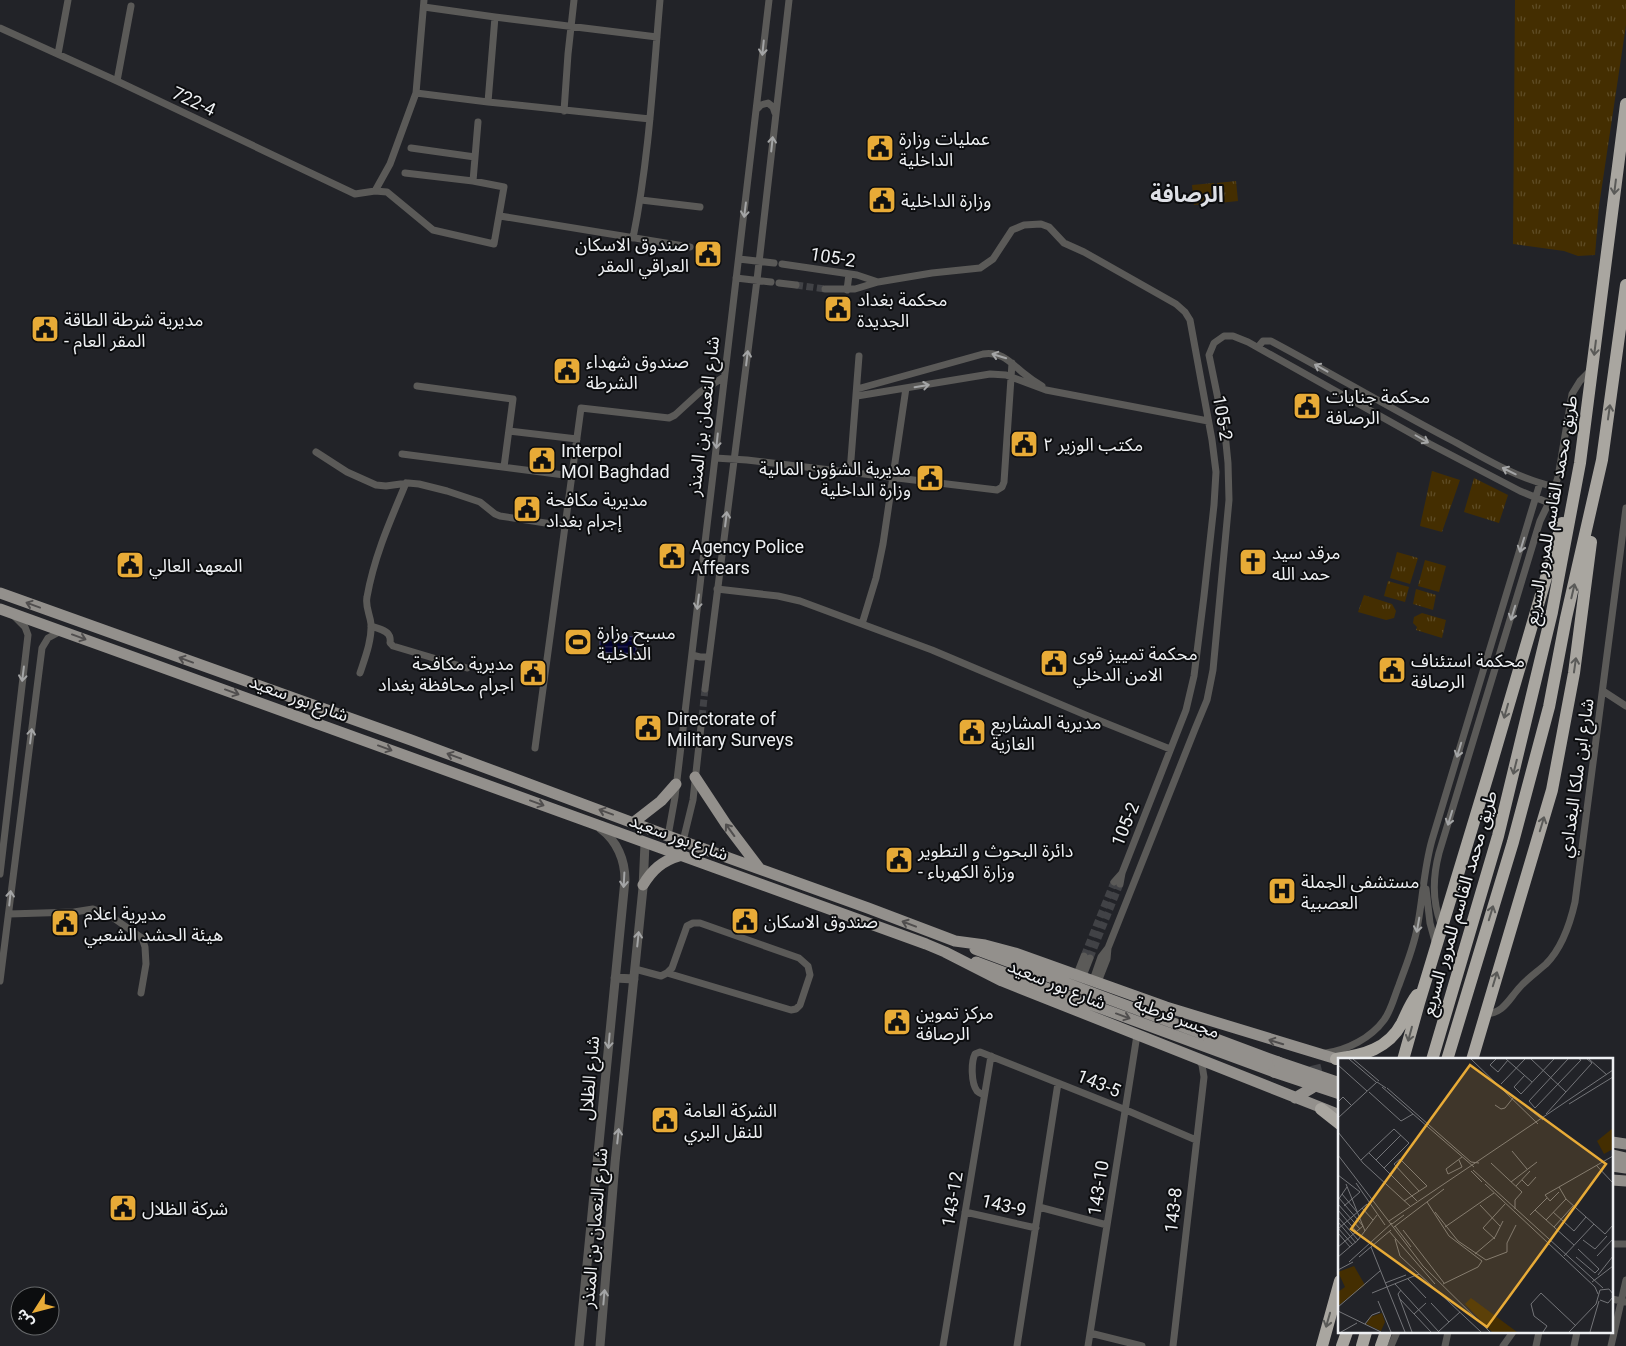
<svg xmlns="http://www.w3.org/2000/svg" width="1626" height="1346" font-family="Roboto,'Noto Sans Arabic',sans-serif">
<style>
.grass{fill:url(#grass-tufts)}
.water{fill:url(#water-rules);stroke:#49496d}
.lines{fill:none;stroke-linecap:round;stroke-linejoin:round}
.minor-tunnel{stroke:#414246;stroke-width:7;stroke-dasharray:7 3.5;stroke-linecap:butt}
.primary-tunnel{stroke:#414246;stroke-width:11;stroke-dasharray:11 5.5;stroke-linecap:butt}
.minor{stroke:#5b5a58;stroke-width:7}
.tertiary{stroke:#5b5a58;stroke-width:9}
.primary{stroke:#93908c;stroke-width:11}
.motorway{stroke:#a9a6a0;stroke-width:12}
.primary-bridge{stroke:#93908c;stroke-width:11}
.oneway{stroke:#a4a5a6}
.oneway2{stroke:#5a5a58}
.oneway3{stroke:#504e4e}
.labels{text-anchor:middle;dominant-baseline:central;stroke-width:4;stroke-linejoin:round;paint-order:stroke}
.street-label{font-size:18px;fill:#eef0f3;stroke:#0c0d0f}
.poi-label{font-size:18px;fill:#eef0f3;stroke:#0c0d0f;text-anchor:start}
.district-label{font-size:22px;font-weight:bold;fill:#dee0e6;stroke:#0c0d0f}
.inset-road{fill:none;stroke:#747579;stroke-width:1}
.view{fill:#e8ab37;fill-opacity:0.15;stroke:#e8ab37;stroke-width:2.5}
.inset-edge{fill:none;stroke:#eef0f3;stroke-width:2.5}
</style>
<defs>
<pattern id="grass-tufts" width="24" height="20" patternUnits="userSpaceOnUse" patternTransform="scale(1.25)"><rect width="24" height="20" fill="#442e01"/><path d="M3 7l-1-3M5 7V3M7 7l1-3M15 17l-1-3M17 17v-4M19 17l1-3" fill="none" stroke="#5f4d26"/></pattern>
<pattern id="water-rules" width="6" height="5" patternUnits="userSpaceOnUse" patternTransform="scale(1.25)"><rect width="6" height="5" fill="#020133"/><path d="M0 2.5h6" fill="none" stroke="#272651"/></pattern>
</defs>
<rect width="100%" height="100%" fill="#222328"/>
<path class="grass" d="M1515 0H1626V25L1599 206 1595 255 1578 256 1564 251 1513 244Z
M1236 181 1238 201 1219 203 1217 183Z
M1214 183 1215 203 1194 205 1192 185Z
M1432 471 1460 480 1442 532 1420 526Z
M1474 478 1508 495 1499 523 1464 512Z
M1397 552 1418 558 1410 584 1390 578Z
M1425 560 1446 566 1439 592 1418 586Z
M1388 581 1409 587 1405 602 1384 596Z
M1416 589 1436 595 1433 610 1413 604Z
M1364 595 1392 604 1396 611 1394 618 1386 620 1358 612Z
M1422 613 1446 620 1442 638 1416 630 1417 627 1413 623 1414 617Z"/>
<path class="water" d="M600 635 636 637V654L600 652Z"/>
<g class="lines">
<path class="minor-tunnel" d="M796 285 825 289
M702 717 705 689
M1084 956 1114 882
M1090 958 1120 884"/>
<path class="primary-tunnel" d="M1315 1065 1317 1073 1316 1082"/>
<path class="minor" d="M424 7 495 17 657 37
M0 28 117 81 355 194 375 191 387 192 433 230 494 244 504 187 473 181 405 173
M58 54 68 0
M117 81 131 6
M416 93 488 102 650 119
M488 102 495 17
M757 109 761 105 768 103 773 107 775 113
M564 111 568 54 574 0
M411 148 475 157
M473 181 478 122
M375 191 390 164 416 93 424 0
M641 200 700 207
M500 216 690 247
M633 238C649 159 653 80 660 0
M739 259 774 263
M782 264 857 275 878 282
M736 278 771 282
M779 283 796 285
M825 289H855L878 282 932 273 980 268 993 259 1012 230 1024 225 1041 224 1049 227 1064 243 1084 252 1176 304 1185 312 1190 320 1212 440 1216 472 1214 505 1204 596 1194 676 1186 710 1122 873 1120 884
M847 290 849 274
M1258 347 1263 341H1271C1333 374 1393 410 1455 442 1487 460 1519 479 1555 487
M417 386 513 399 504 467
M857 389 983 354C1001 351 1010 362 1022 372 1028 377 1035 382 1042 386
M857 396 990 374 1006 375 1046 390 1208 421
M509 431 577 439
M316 452 347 472 376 485 386 486 408 483 419 484 447 491 480 502 495 514 500 516 565 526
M402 454 572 476
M715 458 747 460 997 490 1002 487 1004 482 1012 363
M850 472 859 356
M717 589 778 596 800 601 932 650 1088 716 1170 749
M862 624 876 578 883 544 906 388
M371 626C378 629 389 630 390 638 391 646 388 640 393 646L467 668
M692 655 700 657H709
M360 673C365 658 372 640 371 624 370 614 365 607 367 597 374 557 390 521 406 483
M705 689 757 280 789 0
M1603 691 1626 706
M535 748 581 408 669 418 675 415 700 392 724 377
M668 836 675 797 769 0
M683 841 693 800 702 717
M0 874 28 635 25 627 14 616
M1114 882 1122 873
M1426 889 1430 923 1436 945
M9 914 74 912 93 909 112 917 142 938 145 947 146 964 141 993
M1441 924C1432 901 1433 876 1439 853L1540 521 1552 496 1558 477 1572 394 1580 381 1591 370
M635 969 661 976 667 973 791 1010 796 1009 800 1005 810 975 808 966 799 958 700 923H693L687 926 672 968 667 973
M1077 974 1084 956
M1083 976 1090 958
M1093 980 1101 957 1108 948
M0 981 42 648 48 638 61 631
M1098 982 1107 959 1108 948 1195 729 1207 700 1213 670 1229 500 1228 463 1225 433 1209 355 1214 343 1224 336H1233L1248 342 1430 444 1520 491 1549 503
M1485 1014C1504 1013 1508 1000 1520 987 1528 978 1537 972 1546 964 1562 948 1570 924 1575 902L1626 508
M1326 1053C1347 1050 1371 1038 1384 1020 1391 1011 1394 997 1399 985 1406 965 1415 945 1418 923 1423 896 1424 868 1432 840L1540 483
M984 1095C982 1094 979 1093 977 1091 971 1083 971 1062 975 1054L980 1052 1126 1110 1196 1140
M1039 1207 1107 1225
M965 1212 1036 1228
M1612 1244H1626
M1612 1299 1626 1302
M1090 1333 1142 1346
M943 1346 991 1056
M1017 1346 1058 1083
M1088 1346 1137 1035
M1173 1346 1204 1077 1202 1065 1199 1060
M1391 1346 1397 1332
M1445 1346 1448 1332
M1503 1346 1513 1332
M1536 1346 1539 1332
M1574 1346 1577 1332
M1611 1346 1626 1280"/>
<path class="tertiary" d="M615 978 634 979
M591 1230 609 1232
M579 1346 625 880C625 860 617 841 601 829
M600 1346 615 1163 643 888 645 844"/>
<path class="primary" d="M0 593 411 740 668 836 868 908 955 941 985 945 1015 953 1166 1007 1340 1060
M0 609C309 720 617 834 926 944L945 952 1002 981 1340 1115
M695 777 726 824 760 869
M634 822 661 801 676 784
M643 885C652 870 662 861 679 856
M975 949 1278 1062
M976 962 1274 1072
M1295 1098 1312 1088
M1612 1142 1626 1144
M1612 1155 1626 1158
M1612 1166 1626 1168
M1612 1180 1626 1181"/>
<path class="motorway" d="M1336 1059C1364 1055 1388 1049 1402 1023 1407 1013 1410 1004 1417 995
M1403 1060 1419 1003 1489 772 1562 523
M1432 1060 1498 836 1552 612 1580 463 1626 104
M1447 1060 1513 842 1549 707 1566 618 1602 460 1626 285
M1472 1060 1552 790 1574 673 1591 542
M1321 1109 1340 1124
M1322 1346 1340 1281
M1342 1346 1347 1332
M1362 1346 1366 1332
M1381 1346 1386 1332"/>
<path class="primary-bridge" d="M1278 1062 1340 1083
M1274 1072 1340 1094"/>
</g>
<defs><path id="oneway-shaft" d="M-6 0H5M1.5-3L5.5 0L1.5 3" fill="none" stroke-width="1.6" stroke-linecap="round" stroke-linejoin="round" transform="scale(1.25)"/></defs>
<g class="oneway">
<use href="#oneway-shaft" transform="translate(763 48) rotate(96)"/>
<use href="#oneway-shaft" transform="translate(772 144) rotate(-84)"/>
<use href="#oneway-shaft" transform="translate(745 210) rotate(97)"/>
<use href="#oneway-shaft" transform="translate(999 356) rotate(-163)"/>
<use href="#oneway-shaft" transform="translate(747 358) rotate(-83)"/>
<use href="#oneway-shaft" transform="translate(1321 368) rotate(-151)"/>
<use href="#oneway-shaft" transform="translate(922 386) rotate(-9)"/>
<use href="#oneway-shaft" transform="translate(1422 439) rotate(30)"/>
<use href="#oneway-shaft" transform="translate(717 441) rotate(96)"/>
<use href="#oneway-shaft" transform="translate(1509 471) rotate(-154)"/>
<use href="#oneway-shaft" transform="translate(726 519) rotate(-83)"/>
<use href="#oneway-shaft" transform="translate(1522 545) rotate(107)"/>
<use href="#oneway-shaft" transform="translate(698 602) rotate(97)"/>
<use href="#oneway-shaft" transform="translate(1513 613) rotate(107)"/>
<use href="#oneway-shaft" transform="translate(23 674) rotate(97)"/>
<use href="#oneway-shaft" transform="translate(31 736) rotate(-83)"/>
<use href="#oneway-shaft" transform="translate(1459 750) rotate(107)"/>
<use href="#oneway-shaft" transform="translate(1450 818) rotate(107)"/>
<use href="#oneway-shaft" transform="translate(624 880) rotate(93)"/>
<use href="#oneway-shaft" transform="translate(10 898) rotate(-84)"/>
<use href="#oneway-shaft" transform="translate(1418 925) rotate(100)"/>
<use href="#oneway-shaft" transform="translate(638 939) rotate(-84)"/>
<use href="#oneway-shaft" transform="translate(609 1041) rotate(95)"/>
<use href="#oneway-shaft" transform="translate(618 1136) rotate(-84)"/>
<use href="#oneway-shaft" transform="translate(604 1297) rotate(-85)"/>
</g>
<g class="oneway2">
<use href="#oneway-shaft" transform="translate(1615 187) rotate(97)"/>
<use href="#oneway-shaft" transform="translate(1595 348) rotate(97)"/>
<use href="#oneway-shaft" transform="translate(1609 412) rotate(-82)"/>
<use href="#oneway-shaft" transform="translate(1573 591) rotate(-77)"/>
<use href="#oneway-shaft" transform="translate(1575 665) rotate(-82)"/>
<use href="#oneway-shaft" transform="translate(1506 711) rotate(106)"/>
<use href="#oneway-shaft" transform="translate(1515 767) rotate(104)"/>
<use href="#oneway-shaft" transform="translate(1542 824) rotate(-73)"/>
<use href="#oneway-shaft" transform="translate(1491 913) rotate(-73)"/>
<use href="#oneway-shaft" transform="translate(1495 979) rotate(-73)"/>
<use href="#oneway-shaft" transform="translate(1410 1034) rotate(105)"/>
<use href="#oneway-shaft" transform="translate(1328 1320) rotate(106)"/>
</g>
<g class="oneway3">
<use href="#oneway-shaft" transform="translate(33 605) rotate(-160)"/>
<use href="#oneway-shaft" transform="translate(79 637) rotate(20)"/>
<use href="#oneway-shaft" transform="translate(186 660) rotate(-160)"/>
<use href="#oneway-shaft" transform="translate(232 692) rotate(20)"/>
<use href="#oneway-shaft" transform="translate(385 748) rotate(20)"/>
<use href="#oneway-shaft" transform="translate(454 756) rotate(-160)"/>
<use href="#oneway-shaft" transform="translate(537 803) rotate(20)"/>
<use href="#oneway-shaft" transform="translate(606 812) rotate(-160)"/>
<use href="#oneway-shaft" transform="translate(730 830) rotate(-126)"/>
<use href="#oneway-shaft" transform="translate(909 924) rotate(-159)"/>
<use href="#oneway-shaft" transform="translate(1123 1016) rotate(20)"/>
<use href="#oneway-shaft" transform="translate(1276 1042) rotate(-163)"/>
</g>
<defs>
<symbol id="civic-square" viewBox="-11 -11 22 22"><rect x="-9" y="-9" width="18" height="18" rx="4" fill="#e8ab37" stroke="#0c0d0f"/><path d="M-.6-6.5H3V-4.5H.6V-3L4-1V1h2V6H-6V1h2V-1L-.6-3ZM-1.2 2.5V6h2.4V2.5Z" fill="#111"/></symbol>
<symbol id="church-square" viewBox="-11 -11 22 22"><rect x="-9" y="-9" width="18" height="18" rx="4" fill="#e8ab37" stroke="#0c0d0f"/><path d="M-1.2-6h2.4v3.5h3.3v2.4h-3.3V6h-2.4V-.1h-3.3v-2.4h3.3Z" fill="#111"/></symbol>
<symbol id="stadium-square" viewBox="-11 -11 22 22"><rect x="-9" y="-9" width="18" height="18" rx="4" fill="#e8ab37" stroke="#0c0d0f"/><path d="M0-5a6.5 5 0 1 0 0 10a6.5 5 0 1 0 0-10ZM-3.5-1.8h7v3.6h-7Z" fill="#111"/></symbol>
<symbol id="hospital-square" viewBox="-11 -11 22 22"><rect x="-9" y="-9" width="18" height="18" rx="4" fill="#e8ab37" stroke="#0c0d0f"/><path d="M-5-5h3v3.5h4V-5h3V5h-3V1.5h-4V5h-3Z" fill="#111"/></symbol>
</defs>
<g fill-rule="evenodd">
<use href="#civic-square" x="864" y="132" width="32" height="32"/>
<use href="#civic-square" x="866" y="184" width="32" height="32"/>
<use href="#civic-square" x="692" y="238" width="32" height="32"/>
<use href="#civic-square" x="822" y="293" width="32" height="32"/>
<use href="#civic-square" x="29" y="313" width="32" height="32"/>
<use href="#civic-square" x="551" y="355" width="32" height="32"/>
<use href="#civic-square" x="1291" y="390" width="32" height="32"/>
<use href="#civic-square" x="1008" y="428" width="32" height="32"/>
<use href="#civic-square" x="526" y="444" width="32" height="32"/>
<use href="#civic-square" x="914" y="462" width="32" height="32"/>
<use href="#civic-square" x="511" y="493" width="32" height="32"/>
<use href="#civic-square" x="656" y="540" width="32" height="32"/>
<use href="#church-square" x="1237" y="546" width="32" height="32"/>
<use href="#civic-square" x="114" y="549" width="32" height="32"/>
<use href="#stadium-square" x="562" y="626" width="32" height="32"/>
<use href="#civic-square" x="1038" y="647" width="32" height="32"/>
<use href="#civic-square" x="1376" y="654" width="32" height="32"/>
<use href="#civic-square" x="517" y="657" width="32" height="32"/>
<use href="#civic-square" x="632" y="712" width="32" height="32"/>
<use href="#civic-square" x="956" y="716" width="32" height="32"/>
<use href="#civic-square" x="883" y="844" width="32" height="32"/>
<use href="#hospital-square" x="1266" y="875" width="32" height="32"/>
<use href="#civic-square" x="729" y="905" width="32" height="32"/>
<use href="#civic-square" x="49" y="907" width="32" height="32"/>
<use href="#civic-square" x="881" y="1006" width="32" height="32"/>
<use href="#civic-square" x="649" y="1104" width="32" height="32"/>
<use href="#civic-square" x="107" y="1192" width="32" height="32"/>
</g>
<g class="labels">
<g class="street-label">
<text transform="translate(194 101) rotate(25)">722-4</text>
<text transform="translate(833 257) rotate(9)">105-2</text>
<text transform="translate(703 416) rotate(-83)">شارع النعمان بن المنذر</text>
<text transform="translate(1223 418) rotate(80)">105-2</text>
<text transform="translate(1551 510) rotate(-80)">طريق محمد القاسم للمرور السريع</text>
<text transform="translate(299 698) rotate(20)">شارع بور سعيد</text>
<text transform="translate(1576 778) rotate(-82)">شارع ابن ملكا البغدادي</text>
<text transform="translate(1125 824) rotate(-68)">105-2</text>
<text transform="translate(679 837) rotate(20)">شارع بور سعيد</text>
<text transform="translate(1459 903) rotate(-74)">طريق محمد القاسم للمرور السريع</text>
<text transform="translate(1057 984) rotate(22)">شارع بور سعيد</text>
<text transform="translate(1177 1017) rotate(20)">مجسر قرطبة</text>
<text transform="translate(589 1078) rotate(-85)">شارع الظلال</text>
<text transform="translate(1099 1083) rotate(22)">143-5</text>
<text transform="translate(1098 1188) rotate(-81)">143-10</text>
<text transform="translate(952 1199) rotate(-81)">143-12</text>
<text transform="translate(1004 1205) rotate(13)">143-9</text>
<text transform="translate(1173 1210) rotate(-84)">143-8</text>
<text transform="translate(594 1228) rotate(-85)">شارع النعمان بن المنذر</text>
</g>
<g class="poi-label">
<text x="899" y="138">عمليات وزارة<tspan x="899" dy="21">الداخلية</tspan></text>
<text x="901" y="200">وزارة الداخلية</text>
<text x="689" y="244" text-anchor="end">صندوق الاسكان<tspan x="689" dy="21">العراقي المقر</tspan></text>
<text x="857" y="299">محكمة بغداد<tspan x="857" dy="21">الجديدة</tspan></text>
<text x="64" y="319">مديرية شرطة الطاقة<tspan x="64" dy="21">- المقر العام</tspan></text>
<text x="586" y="361">صندوق شهداء<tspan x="586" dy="21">الشرطة</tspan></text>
<text x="1326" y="396">محكمة جنايات<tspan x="1326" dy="21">الرصافة</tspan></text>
<text x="1043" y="444">مكتب الوزير ٢</text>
<text x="561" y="450">Interpol<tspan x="561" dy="21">MOI Baghdad</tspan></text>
<text x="911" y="468" text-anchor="end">مديرية الشؤون المالية<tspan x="911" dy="21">وزارة الداخلية</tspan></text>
<text x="546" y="499">مديرية مكافحة<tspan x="546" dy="21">إجرام بغداد</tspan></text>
<text x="691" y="546">Agency Police<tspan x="691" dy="21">Affears</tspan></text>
<text x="1272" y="552">مرقد سيد<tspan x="1272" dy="21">حمد الله</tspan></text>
<text x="149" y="565">المعهد العالي</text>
<text x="597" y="632">مسبح وزارة<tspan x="597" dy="21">الداخلية</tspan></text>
<text x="1073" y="653">محكمة تمييز قوى<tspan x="1073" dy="21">الامن الدخلي</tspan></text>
<text x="1411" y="660">محكمة استئناف<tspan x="1411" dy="21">الرصافة</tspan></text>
<text x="514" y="663" text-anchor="end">مديرية مكافحة<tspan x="514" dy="21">اجرام محافظة بغداد</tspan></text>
<text x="667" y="718">Directorate of<tspan x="667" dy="21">Military Surveys</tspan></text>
<text x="991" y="722">مديرية المشاريع<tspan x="991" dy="21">الغازية</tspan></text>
<text x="918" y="850">دائرة البحوث و التطوير<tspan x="918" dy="21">- وزارة الكهرباء</tspan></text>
<text x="1301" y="881">مستشفى الجملة<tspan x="1301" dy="21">العصبية</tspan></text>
<text x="84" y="913">مديرية اعلام<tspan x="84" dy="21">هيئة الحشد الشعبي</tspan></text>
<text x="764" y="921">صندوق الاسكان</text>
<text x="916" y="1012">مركز تموين<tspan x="916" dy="21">الرصافة</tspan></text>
<text x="684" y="1110">الشركة العامة<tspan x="684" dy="21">للنقل البري</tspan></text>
<text x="142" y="1208">شركة الظلال</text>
</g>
<g class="district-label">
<text x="1187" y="194">الرصافة</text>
</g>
</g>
<g transform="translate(1338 1058)">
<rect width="275" height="275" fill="#222328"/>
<path d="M275 70V91L266 96 259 83ZM133 240 179 274H154L127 246ZM44 255 47 264 43 273 28 266 32 259Z" fill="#442e01"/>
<path d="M16 208 27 227 0 248V234L7 229 0 214Z" fill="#442e01"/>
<path class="inset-road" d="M11 1 38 24M15 1 41 23M133 1 200 66M158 1 152 7 160 14 170 2M168 1 194 24M193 1 228 34M230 1 191 43 197 50 243 2 241 1M251 1 269 17M0 7 29 33M187 17 176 29 183 36 216 1M163 26 187 1M44 29 136 109M49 30 133 104 141 105M31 34 63 63 75 56M0 44 5 39 13 47M231 46 275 19M157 47 163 51 167 50 175 40M187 48 205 62M208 56 254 5 249 1M0 60 39 24 48 30M0 74 25 105 72 148M174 93 189 111M31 95 79 143M0 97 85 208 152 274M23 102 56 71 71 85 46 110M38 102 63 77M121 102 124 109 110 116 108 111 124 99M153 105 184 134 177 142V151M258 107 275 125M135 112 265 230M133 113 144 124M0 117 22 134M184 122 190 128 198 119M173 124 199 104M18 125 47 167M8 126 27 173M147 126 257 229 260 236M178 128 192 113M221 129 228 141 267 176 275 167M81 133 56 106 62 101 89 128M221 134 212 143 207 137 275 98M4 136 19 154M0 142 9 129M66 143 89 128M89 144 111 178 144 203 140 209 105 226M0 146 22 171M142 147 162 168M6 148 22 134M24 150 35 162M0 152 23 179M197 152 236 187M97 154 120 183 148 202 169 194V185L178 167M215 154 236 173 248 159M192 157 209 140M0 159 20 182M208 162 228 141M51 163 275 12M0 164 18 185M54 166 66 157M57 168 73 189M56 169 106 131M107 169 156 135M216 169 235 148M0 170 15 187M0 171 29 146M65 172 106 225M51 173 97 226M0 175 12 189M57 181 62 198 143 274M157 181 145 170 167 146M245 182 257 191 269 178M0 189 25 168 1 140M33 189 67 274M137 196 157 179 165 163M226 198 256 166M259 198 275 181M0 199 20 182 39 157M21 199 53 172M238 199 257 215 261 211 240 191M11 204 54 165M0 212 15 204M260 217 275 198M70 221 88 240M254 224 275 208M47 225 68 217M57 226 101 274M63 232 60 236 74 274M34 235 81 216M203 235 193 246 196 258 209 268 205 274M203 235 238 268M61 240 93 274M262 242 270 245 275 239M40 243 53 274M93 245 111 264M0 249 42 213M0 253 43 274M76 256 88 245M27 266 34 257 42 254M101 273 122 254M3 274 19 265M231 274 258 246 262 232 271 231 275 236M252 274 261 243"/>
<path class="view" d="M132 7 268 106 149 269 13 171Z"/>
<rect width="275" height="275" class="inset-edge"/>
</g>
<g transform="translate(35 1311) rotate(234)"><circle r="24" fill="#0c0d0f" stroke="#66686a"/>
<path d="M0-4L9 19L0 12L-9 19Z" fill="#e8ab37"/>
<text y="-8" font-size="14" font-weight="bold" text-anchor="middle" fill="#eef0f3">ش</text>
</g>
</svg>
